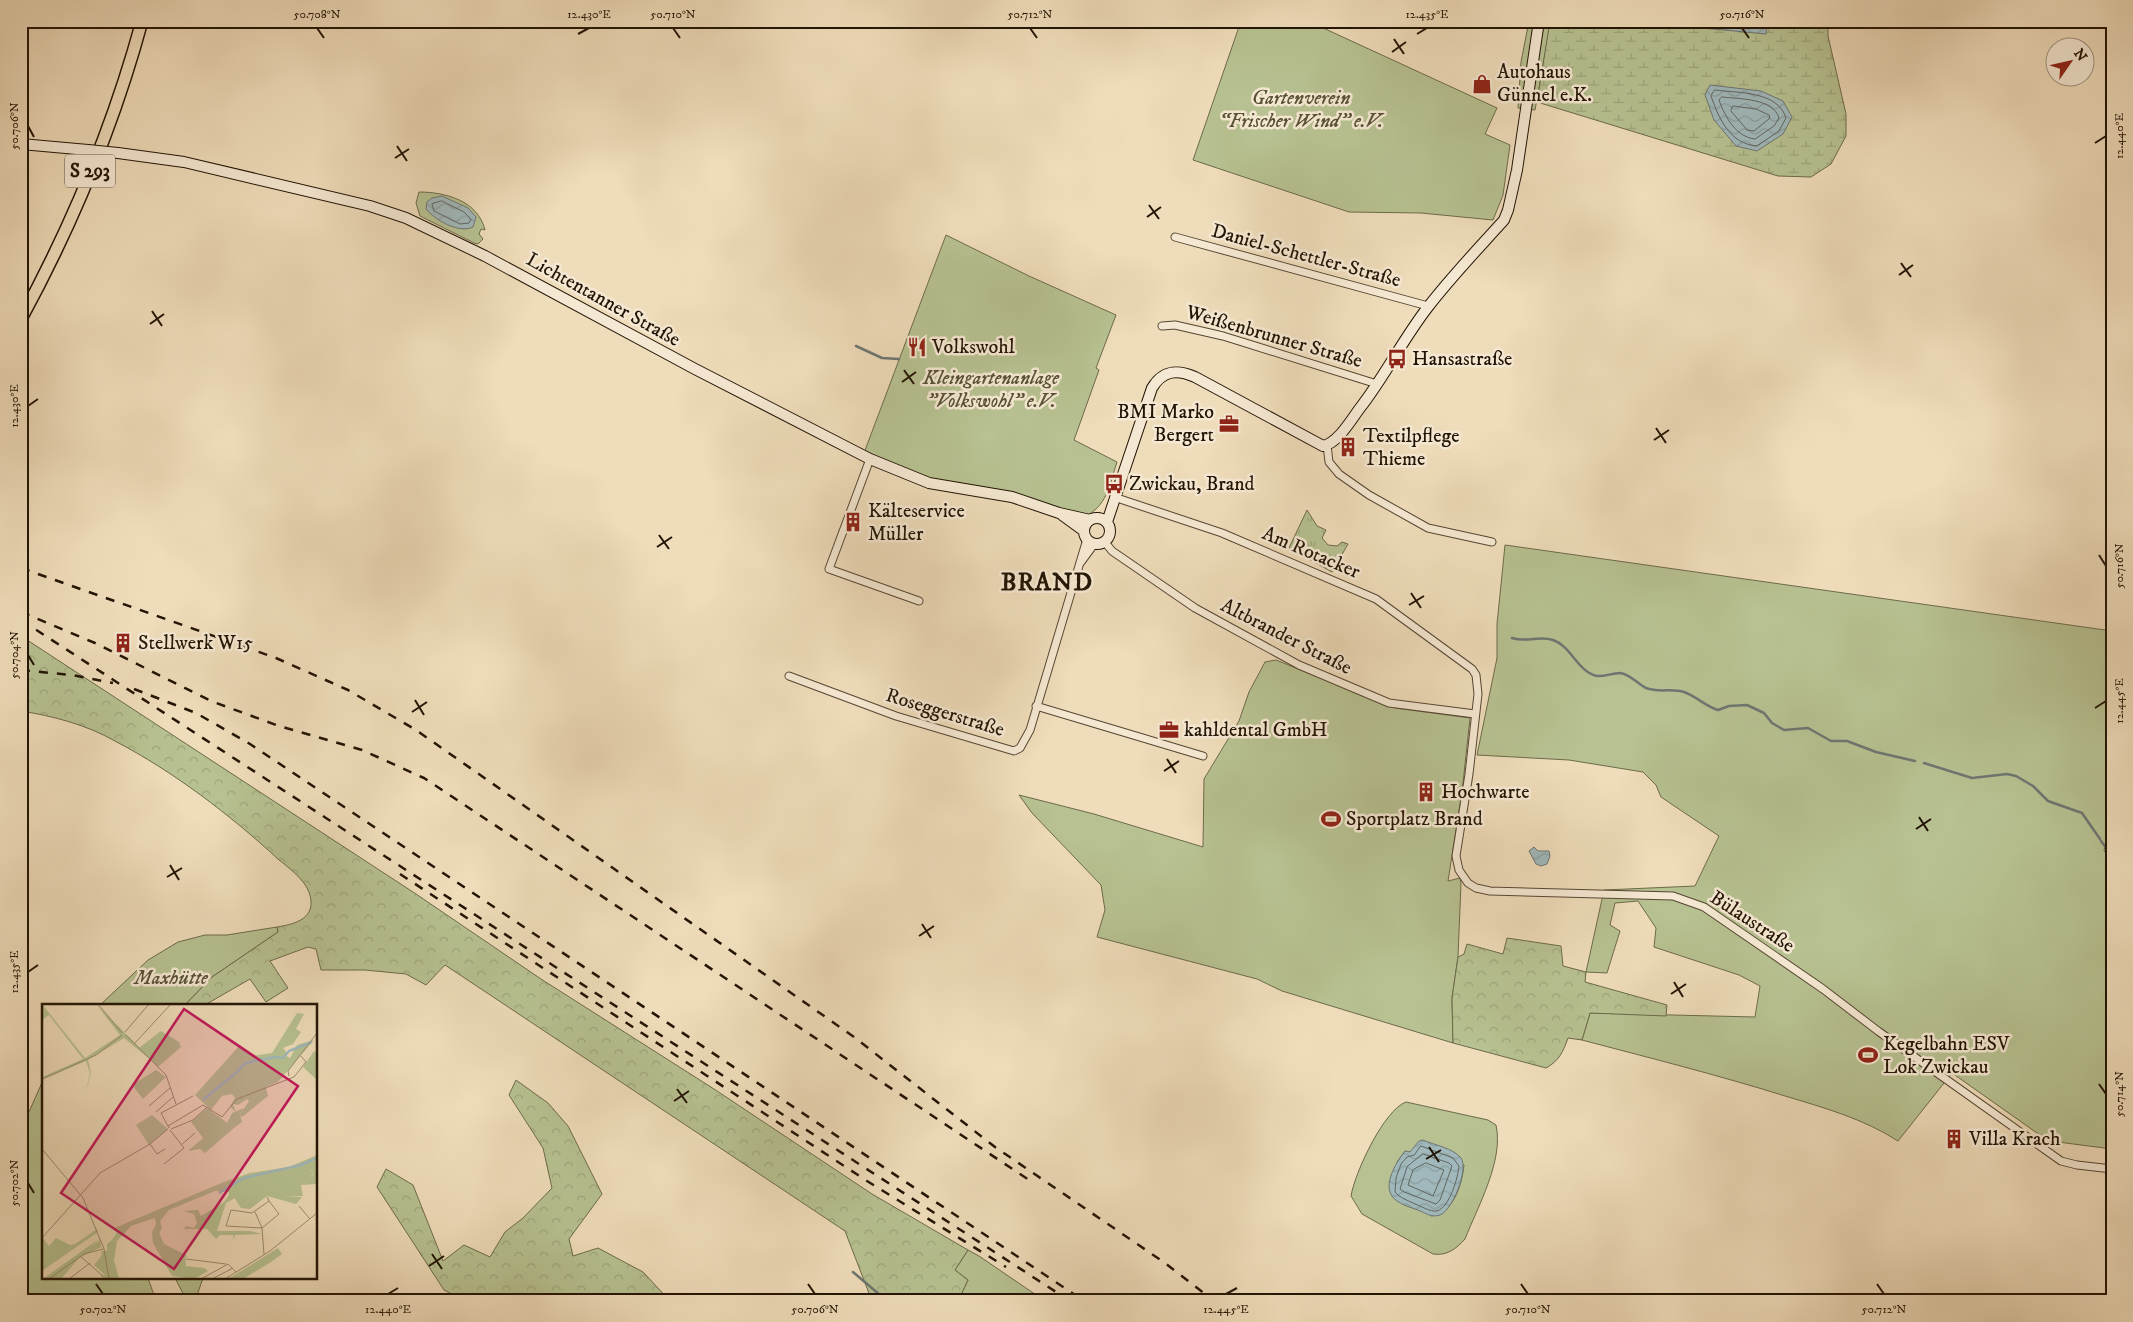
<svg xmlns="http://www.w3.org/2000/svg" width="2133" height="1322" font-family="'IM FELL DW Pica',serif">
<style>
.green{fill:#b7c191;stroke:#6c6a4a;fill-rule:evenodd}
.forest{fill:url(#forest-crowns);stroke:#6c6a4a}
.wetland{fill:url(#wetland-marsh);stroke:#6c6a4a}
.park{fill:url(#park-tufts);stroke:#6c6a4a}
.water{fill:url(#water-waves);stroke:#6e7672}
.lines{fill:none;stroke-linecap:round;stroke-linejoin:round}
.shore{stroke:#616660;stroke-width:1}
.stream{stroke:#6e7672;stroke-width:2.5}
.street-casing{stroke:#554632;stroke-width:9}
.secondary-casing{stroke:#221404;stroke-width:12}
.primary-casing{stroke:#221404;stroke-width:14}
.street{stroke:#f5e8d2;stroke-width:7}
.secondary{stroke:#f5e8d2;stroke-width:10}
.primary{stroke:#efdcba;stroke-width:11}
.rail{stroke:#221404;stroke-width:2.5;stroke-dasharray:9 9;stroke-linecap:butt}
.secondary-bridge-casing{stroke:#221404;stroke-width:12;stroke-linecap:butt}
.secondary-bridge{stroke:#f5e8d2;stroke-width:10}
.ticks{fill:none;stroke:#221404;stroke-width:2}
.labels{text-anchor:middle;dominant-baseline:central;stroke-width:5;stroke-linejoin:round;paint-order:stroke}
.shield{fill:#f5e8d2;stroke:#615442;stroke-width:1}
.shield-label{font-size:19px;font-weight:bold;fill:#221404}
.poi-label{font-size:20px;fill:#221404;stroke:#f5e8d2;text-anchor:start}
.park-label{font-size:20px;font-style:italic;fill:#565135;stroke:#f5e8d2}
.street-label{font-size:20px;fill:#221404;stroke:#f5e8d2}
.district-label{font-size:25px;font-weight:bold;letter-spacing:1px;fill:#221404;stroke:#f5e8d2}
.inset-river{fill:none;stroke:#a0b8bb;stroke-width:2.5}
.inset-road{fill:none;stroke:#9d8c71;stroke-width:1}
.view{fill:#c2185b;fill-opacity:0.15;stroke:#c2185b;stroke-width:2.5}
.inset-edge{fill:none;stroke:#221404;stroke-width:2.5}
.neatline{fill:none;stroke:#221404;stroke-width:2}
.ticks-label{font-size:12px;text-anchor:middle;fill:#221404}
</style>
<defs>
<pattern id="forest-crowns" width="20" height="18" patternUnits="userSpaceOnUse" patternTransform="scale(1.25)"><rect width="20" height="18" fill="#b7c191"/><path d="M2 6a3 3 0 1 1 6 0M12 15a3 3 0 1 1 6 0" fill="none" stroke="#9da57b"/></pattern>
<pattern id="wetland-marsh" width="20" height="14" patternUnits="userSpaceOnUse" patternTransform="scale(1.25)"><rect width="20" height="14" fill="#b7c191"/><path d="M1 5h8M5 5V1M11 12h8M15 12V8" fill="none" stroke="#9da57b"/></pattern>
<pattern id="park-tufts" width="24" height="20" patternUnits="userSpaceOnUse" patternTransform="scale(1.25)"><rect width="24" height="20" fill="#b7c191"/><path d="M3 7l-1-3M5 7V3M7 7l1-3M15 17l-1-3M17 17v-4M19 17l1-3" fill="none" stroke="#9da57b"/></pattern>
<pattern id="water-waves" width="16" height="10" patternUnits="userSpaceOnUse" patternTransform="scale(1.25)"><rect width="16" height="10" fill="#a0b8bb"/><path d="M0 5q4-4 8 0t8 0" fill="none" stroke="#8a9d9f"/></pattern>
</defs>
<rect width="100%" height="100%" fill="#efdcba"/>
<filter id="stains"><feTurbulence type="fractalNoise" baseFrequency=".004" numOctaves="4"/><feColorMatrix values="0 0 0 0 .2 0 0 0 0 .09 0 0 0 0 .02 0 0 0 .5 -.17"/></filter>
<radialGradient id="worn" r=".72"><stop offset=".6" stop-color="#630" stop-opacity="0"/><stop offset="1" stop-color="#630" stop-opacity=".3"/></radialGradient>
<path class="green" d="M1241 21H1308L1497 108 1485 134 1510 145 1503 195 1493 220 1421 213 1349 212 1193 160Z
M1529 21H1551L1535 110 1518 108 1521 62Z
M419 192C446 192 478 201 485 230L481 229 479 234 483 239 478 244 474 243 420 216 416 203Z
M946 235 1029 276 1116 315 1096 368 1099 370 1074 440 1117 462C1110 483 1108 503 1088 515L930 481 864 453Z
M1505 545 2112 631V833L2107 835 2104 851 2112 859V1149L2058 1142 2037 1133 1952 1073 1898 1141C1864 1119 1825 1108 1785 1096 1718 1075 1650 1058 1582 1040L1590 1013 1755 1017 1760 986 1739 975 1654 947 1656 928 1638 901 1615 903 1610 925 1620 931 1607 973 1586 972 1604 890 1695 886 1719 836 1661 797 1656 785 1643 772 1569 760 1477 755 1497 658V624Z
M1276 660 1395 708 1470 718 1462 792 1448 881 1460 878 1461 883 1458 957 1452 998 1453 1043 1282 991 1257 979 1097 937 1105 910 1101 885 1032 813 1019 795 1094 814 1203 847 1204 779 1239 721 1249 692 1265 662Z
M277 927 278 932 212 977 184 1006H99L148 960 178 942 205 935H227Z
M44 1078V1278H148L156 1301H21V1130Z
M1406 1102 1488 1120 1496 1125C1504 1160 1478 1206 1465 1239 1456 1249 1447 1256 1433 1254L1362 1214 1351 1196C1355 1172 1384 1110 1406 1102ZM1405 1151 1464 1165C1462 1185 1453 1214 1431 1216L1397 1162Z
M968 1250 979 1256 1045 1301H958L968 1280 955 1270Z
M175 1278H203L195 1301H187Z"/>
<path class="forest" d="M21 636 416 894 541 979 714 1089 872 1194 968 1250 955 1270 968 1280 958 1301H872L845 1231 445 965 426 985 406 974 365 970H321L316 949 308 947 270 961 288 988 266 1002 250 979 203 1006H184L212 977 278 932 277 927C296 924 318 918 309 892 304 879 289 868 278 859 229 814 174 772 115 741 87 725 53 716 21 711V665H28V659L21 655Z
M1507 938 1561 946 1563 966 1586 972 1585 982 1667 1005 1666 1016 1590 1013 1582 1040 1568 1038C1563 1052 1559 1061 1546 1068L1453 1043 1452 998 1458 957 1464 954 1467 944 1503 954Z
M516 1080 548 1103 568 1126 602 1194 569 1239 573 1256 598 1248 643 1272 670 1301H465L444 1290 377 1187 386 1169 413 1185 443 1261 464 1245 490 1257 505 1232 523 1218 552 1188 543 1148 509 1095Z"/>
<path class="wetland" d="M1550 21H1828V36L1846 114V136L1831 164 1811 177 1778 176 1537 102Z"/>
<path class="park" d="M1307 510 1317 526 1326 530 1322 538 1328 545 1337 546 1342 542 1348 544 1332 572 1289 548Z"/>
<path class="water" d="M1680 21H1767L1766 34 1681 26Z
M1710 85 1761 91 1783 101 1792 117 1783 134 1757 151 1736 146 1714 120 1705 95Z
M442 196 468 208 476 217 473 227C459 234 435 220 426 209L427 202 432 198Z
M1534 847 1538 851H1549L1550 856 1547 864 1541 866 1536 864 1529 851Z
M1423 1140C1434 1145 1453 1148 1461 1158 1469 1169 1452 1211 1440 1215 1432 1218 1425 1213 1418 1210 1411 1208 1403 1205 1397 1201 1379 1189 1396 1163 1405 1151L1410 1152 1419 1141Z"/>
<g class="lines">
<path class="shore" d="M1693 21 1759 28 1762 21
M1715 90C1738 93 1778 91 1786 118L1779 131 1757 146C1730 144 1719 119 1711 96Z
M1722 97C1739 99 1773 98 1779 118L1774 126 1755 139C1736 137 1725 117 1719 100Z
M1733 106 1756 109 1769 115 1770 118 1754 131 1747 130 1731 111Z
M442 201 464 212 471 219 469 223 460 224 434 211 432 204Z
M1421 1146 1453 1158 1459 1166C1458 1177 1450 1207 1437 1211 1430 1212 1421 1206 1415 1204 1407 1200 1400 1198 1395 1192L1396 1178 1401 1164 1407 1157 1414 1155Z
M1423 1154 1449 1163 1452 1166 1440 1200 1436 1204 1404 1192 1400 1189 1407 1167Z
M1426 1163 1444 1170 1433 1196 1408 1185 1413 1170Z"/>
<path class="stream" d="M856 346 882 358 899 359
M1512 638C1528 643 1539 635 1553 640 1571 646 1578 672 1597 676 1604 677 1612 673 1620 673 1630 674 1638 684 1646 688 1659 693 1672 688 1684 692 1696 696 1705 706 1718 710L1729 706 1747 705 1764 713 1772 723 1784 730 1808 728 1831 741H1847L1876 752 1915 761
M1924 763 1972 778 2007 774 2016 776 2033 786 2048 801 2082 813 2100 839
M2101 841 2112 855
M853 1272 887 1301"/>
<defs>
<path id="street" d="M1175 237 1428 306
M1162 326 1175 325 1223 336 1377 384
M1327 445 1329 462 1339 474 1369 495 1428 528 1492 542
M870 459 829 569 919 601
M1114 497 1222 533 1376 599 1472 669 1476 675 1478 694 1469 774 1456 856 1459 870 1468 883 1476 888 1490 891 1673 896 1704 907 1823 989 1878 1031 2061 1161 2077 1165 2112 1169
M1104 541 1112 551 1195 608 1299 665 1389 703 1475 714
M1081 562 1095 543
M789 676 896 716 1014 751 1020 748 1030 730 1087 539
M1036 706 1203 756"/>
<path id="secondary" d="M21 144 88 150
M118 153 184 162 370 206 406 218 485 256 695 369 870 459 929 483 1012 497 1059 513 1090 520
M1062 515 1084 531
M1084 531a13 13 0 1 1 26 0a13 13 0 1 1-26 0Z
M1107 522 1152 388C1163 370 1177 369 1195 377L1323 446C1338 443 1351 420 1360 408 1385 376 1403 339 1428 307 1451 277 1478 249 1504 220L1508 210 1517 170 1539 21"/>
<path id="primary" d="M21 319C72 225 114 124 142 21"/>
</defs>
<use href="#street" class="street-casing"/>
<use href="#secondary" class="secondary-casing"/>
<use href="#primary" class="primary-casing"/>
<use href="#street" class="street"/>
<use href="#secondary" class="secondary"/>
<use href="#primary" class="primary"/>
<path class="rail" d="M21 568 276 658 348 690 416 730 854 1037 995 1147 1165 1263 1214 1301
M21 612 95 643 211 701 279 726 362 750 424 778 1029 1180
M21 620 1070 1301
M21 670 72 675 113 683
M134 689 196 713 250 744 1084 1301
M400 874 867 1181 1006 1267"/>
<defs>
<path id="secondary-bridge" d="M88 150 118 153"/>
</defs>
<use href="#secondary-bridge" class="secondary-bridge-casing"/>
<use href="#secondary-bridge" class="secondary-bridge"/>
</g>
<path class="ticks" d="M317 28 324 38M673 28 680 38M1030 28 1037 38M1742 28 1749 38M578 34 589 28M1417 34 1427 28M1394 39 1404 54M1392 52 1406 42M28 126 34 137M2095 143 2106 136M397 146 407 161M395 158 409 149M1149 205 1159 219M1147 217 1161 207M1901 263 1911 277M1899 275 1913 265M152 311 162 326M150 324 164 314M904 370 914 384M902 382 916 372M28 406 38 399M1656 428 1666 443M1654 440 1669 430M659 535 669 549M657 547 672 537M2099 555 2106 566M1411 593 1421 608M1409 605 1424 596M28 655 34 665M415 700 424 715M2095 708 2106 701M412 712 427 702M1167 759 1176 773M1164 771 1179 761M1919 817 1928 831M1916 829 1931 819M170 865 179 880M167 877 182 868M922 924 931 938M919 936 934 926M28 972 38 965M1674 982 1683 997M1671 994 1686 984M2099 1084 2106 1094M677 1089 687 1103M674 1101 689 1091M1429 1147 1439 1162M1426 1159 1441 1150M28 1183 34 1193M432 1254 442 1269M429 1266 444 1256M96 1284 103 1294M808 1284 815 1294M1521 1284 1528 1294M1877 1284 1884 1294M388 1294 398 1288M1226 1294 1237 1288"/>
<defs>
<symbol id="shop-bare" viewBox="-9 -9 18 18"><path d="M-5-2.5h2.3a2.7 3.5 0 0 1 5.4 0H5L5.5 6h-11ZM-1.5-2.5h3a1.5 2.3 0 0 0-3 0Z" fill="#8f2418" stroke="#f5e8d2" stroke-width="2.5" paint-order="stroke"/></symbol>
<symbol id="restaurant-bare" viewBox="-9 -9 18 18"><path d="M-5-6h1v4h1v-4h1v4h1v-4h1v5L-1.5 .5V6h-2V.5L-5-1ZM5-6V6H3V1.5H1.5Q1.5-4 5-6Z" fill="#8f2418" stroke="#f5e8d2" stroke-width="2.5" paint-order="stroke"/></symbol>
<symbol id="bus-bare" viewBox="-9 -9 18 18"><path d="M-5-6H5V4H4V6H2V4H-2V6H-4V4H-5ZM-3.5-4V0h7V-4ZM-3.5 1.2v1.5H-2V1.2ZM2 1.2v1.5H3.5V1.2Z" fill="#8f2418" stroke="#f5e8d2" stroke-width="2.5" paint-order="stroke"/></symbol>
<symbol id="office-bare" viewBox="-9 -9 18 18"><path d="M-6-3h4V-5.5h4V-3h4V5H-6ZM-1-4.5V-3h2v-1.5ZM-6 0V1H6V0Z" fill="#8f2418" stroke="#f5e8d2" stroke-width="2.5" paint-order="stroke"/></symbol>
<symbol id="building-bare" viewBox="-9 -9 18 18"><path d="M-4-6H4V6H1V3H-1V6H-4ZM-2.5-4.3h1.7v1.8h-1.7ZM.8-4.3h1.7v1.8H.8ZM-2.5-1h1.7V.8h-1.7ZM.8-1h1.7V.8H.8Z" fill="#8f2418" stroke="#f5e8d2" stroke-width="2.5" paint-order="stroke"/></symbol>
<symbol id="stadium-bare" viewBox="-9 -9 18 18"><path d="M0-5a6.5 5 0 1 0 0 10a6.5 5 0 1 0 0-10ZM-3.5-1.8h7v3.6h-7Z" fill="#8f2418" stroke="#f5e8d2" stroke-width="2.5" paint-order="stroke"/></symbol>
</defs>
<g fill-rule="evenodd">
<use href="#shop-bare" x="1468" y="70" width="28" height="28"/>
<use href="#restaurant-bare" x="903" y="333" width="28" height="28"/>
<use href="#bus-bare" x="1383" y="345" width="28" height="28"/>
<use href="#office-bare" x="1215" y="410" width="28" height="28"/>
<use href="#building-bare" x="1334" y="433" width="28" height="28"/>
<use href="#bus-bare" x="1100" y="470" width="28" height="28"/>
<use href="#building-bare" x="839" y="508" width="28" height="28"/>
<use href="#building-bare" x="109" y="629" width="28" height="28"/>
<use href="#office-bare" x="1155" y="716" width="28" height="28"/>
<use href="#building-bare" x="1412" y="778" width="28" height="28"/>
<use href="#stadium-bare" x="1317" y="805" width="28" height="28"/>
<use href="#stadium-bare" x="1854" y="1041" width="28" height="28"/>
<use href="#building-bare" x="1940" y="1125" width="28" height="28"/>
</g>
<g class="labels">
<rect class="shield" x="65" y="154.5" width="50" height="33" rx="4"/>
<g class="shield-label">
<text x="90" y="171">S 293</text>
</g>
<g class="poi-label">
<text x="1497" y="72">Autohaus<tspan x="1497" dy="23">Günnel e.K.</tspan></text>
<text x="932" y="347">Volkswohl</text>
<text x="1412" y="359">Hansastraße</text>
<text x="1214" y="412" text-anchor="end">BMI Marko<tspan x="1214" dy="23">Bergert</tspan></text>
<text x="1363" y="436">Textilpflege<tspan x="1363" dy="23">Thieme</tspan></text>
<text x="1129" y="484">Zwickau, Brand</text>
<text x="868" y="511">Kälteservice<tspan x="868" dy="23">Müller</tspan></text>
<text x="138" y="643">Stellwerk W15</text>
<text x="1184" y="730">kahldental GmbH</text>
<text x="1441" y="792">Hochwarte</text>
<text x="1346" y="819">Sportplatz Brand</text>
<text x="1883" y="1044">Kegelbahn ESV<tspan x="1883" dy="23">Lok Zwickau</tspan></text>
<text x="1969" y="1139">Villa Krach</text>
</g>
<g class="park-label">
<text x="1301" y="98">Gartenverein<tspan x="1301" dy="23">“Frischer Wind” e.V.</tspan></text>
<text x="991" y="378">Kleingartenanlage<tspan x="991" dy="23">"Volkswohl" e.V.</tspan></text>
<text x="171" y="978">Maxhütte</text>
</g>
<g class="street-label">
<text transform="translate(1306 256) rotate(15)">Daniel-Schettler-Straße</text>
<text transform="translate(603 300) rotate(29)">Lichtentanner Straße</text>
<text transform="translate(1274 337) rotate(16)">Weißenbrunner Straße</text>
<text transform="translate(1311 553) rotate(23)">Am Rotacker</text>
<text transform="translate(1286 637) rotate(27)">Altbrander Straße</text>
<text transform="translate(945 713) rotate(17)">Roseggerstraße</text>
<text transform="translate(1752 922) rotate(33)">Bülaustraße</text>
</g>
<g class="district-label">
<text x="1047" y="582">BRAND</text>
</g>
</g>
<g transform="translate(42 1004)">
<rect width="275" height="275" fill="#efdcba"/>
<path d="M0 0 43 54 78 31 54 0 117 63 82 34 46 56 49 69 43 91 48 69 44 57 0 76V73L41 55 7 11 0 16ZM255 9 262 10 254 25 259 28 251 40 241 44 245 49 243 51 248 54 255 41 272 36 236 78 224 83 226 92 200 113 198 111 207 97 205 95 196 101 191 100 194 109 188 102 193 94 190 90 180 92 169 106 153 91 198 41 211 52 230 49ZM114 66 124 73 101 95 90 81ZM165 104 192 124 163 149 158 145 146 147 161 134 149 118ZM110 111 126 125 107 141 94 121ZM275 151V180L259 181 271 171 270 166 257 162 242 168 249 174 241 183 242 193H260L254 200 225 192 208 205 199 204 182 178 208 169 247 163ZM115 219 121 242 143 251 144 262 162 264 166 267 152 275 130 272 111 239 110 228ZM1 234 7 242 14 234 28 241 34 240 26 245 13 246 1 259ZM58 234 47 244 58 236 59 243 37 254 19 275H1ZM70 236 75 237 72 256 77 275H63L58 272 63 271 52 261 60 251 59 247H65V240ZM236 244 240 250 229 258 201 275H186Z" fill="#b7c191"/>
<path d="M202 104 198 111 200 118 192 124 185 119 190 109ZM255 162 270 171 259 181 261 192 242 193 239 179 249 174 244 173 242 168ZM182 178 193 194 184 199 175 227H208L220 230 193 231 192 236 191 231H178L174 235 165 225H142L144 222 152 224 155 219 152 210 141 207 156 206 159 212 182 198 187 191V188L173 187 127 206 118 217 120 224 117 229 122 240 144 251 145 254 121 242 116 234 113 214 89 222 75 237 70 236 77 225H70ZM55 225 56 228 0 267V258L19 241 26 245Z" fill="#b7c191"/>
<path d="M119 27 137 38 139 43 116 63 97 44ZM266 158 271 170 264 178 253 180 251 171 244 167Z" fill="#b7c191"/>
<path d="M272 47 275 49V76L261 63Z" fill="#b7c191"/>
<path class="inset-river" d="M233 53 241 54 247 47 270 38M212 57 233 53M195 68 202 60 212 57M161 96 195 68M177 189 202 174 259 161 275 154"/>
<path class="inset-road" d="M56 0 80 29M83 28 107 0M84 31 124 71 134 100M92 40 129 0M247 72 246 67 275 29M0 75 54 51 80 31M107 102 128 84M114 108 131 93M126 122 161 101 180 113 195 95 252 73 264 58 259 52M127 124 119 109 151 92M129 125 151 116 165 103M108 140 115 150 123 145M139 141 153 129M0 145 41 194 62 245M122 160 142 144 128 126M225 193 227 197 210 209 189 206 184 222 220 224 237 210 227 197M257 202 268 215M213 208 220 224 222 250M0 234 58 169 108 140 126 125M62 245 67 275M38 252 61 272M144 255 184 260M7 275 42 250 61 245M27 275 48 259M159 275 186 260 194 268M170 275 191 264M183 275 228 247 275 209"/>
<path class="view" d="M142 5 256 82 132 265 19 189Z"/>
<rect width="275" height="275" class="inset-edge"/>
</g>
<rect width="2133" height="1322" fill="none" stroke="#efdcba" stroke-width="55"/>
<g transform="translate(2070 62) rotate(56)"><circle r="24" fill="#f5e8d2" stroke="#a19380"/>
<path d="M0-4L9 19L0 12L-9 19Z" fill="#8f2418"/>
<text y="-8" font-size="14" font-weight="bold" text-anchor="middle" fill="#221404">N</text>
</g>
<rect x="28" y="28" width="2078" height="1266" class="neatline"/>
<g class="ticks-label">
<text x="317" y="18">50.708°N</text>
<text x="589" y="18">12.430°E</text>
<text x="673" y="18">50.710°N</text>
<text x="1030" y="18">50.712°N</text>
<text x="1427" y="18">12.435°E</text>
<text x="1742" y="18">50.716°N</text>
<text transform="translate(14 126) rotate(-90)" y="4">50.706°N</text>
<text transform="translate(2119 136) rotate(-90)" y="4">12.440°E</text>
<text transform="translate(14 406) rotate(-90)" y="4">12.430°E</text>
<text transform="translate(2119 566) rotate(-90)" y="4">50.716°N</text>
<text transform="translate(14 655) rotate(-90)" y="4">50.704°N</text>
<text transform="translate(2119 701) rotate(-90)" y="4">12.445°E</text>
<text transform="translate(14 972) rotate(-90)" y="4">12.435°E</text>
<text transform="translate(2119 1094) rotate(-90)" y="4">50.714°N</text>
<text transform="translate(14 1183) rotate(-90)" y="4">50.702°N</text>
<text x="103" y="1313">50.702°N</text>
<text x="388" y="1313">12.440°E</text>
<text x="815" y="1313">50.706°N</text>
<text x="1226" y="1313">12.445°E</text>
<text x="1528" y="1313">50.710°N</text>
<text x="1884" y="1313">50.712°N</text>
</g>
<rect width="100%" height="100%" filter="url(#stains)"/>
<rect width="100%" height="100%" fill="url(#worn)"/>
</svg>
